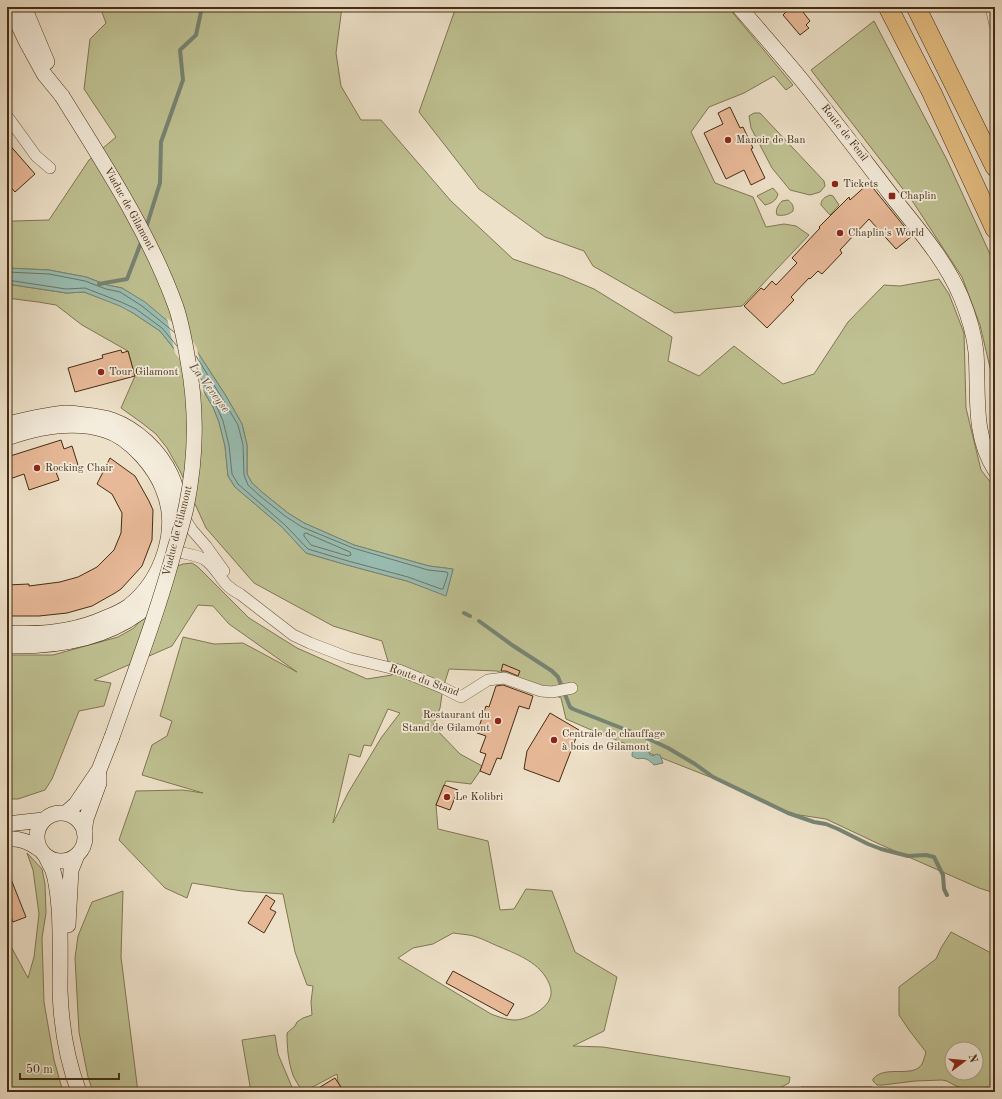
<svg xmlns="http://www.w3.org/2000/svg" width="1002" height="1099" font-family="'Old Standard TT',serif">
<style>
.green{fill:#bfc192;stroke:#827652;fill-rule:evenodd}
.water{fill:#99beb4;stroke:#778473}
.pier{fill:#eee1c9}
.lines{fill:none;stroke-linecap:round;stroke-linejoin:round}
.shore{stroke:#6f7562;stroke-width:1}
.stream{stroke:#778473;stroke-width:4}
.building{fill:#e8b998;stroke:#452c11}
.street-casing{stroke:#6f593f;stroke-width:12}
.secondary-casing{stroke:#452c11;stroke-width:16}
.highway-casing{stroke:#452c11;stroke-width:20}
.street{stroke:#f4ecdc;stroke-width:11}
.secondary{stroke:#f4ecdc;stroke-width:15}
.highway{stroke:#e7c084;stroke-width:19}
.secondary-bridge-casing{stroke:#452c11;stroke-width:16;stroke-linecap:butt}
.secondary-bridge{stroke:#f4ecdc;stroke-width:15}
.poi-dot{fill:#8f2418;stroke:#f4ecdc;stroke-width:1.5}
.labels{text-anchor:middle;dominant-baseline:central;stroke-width:3.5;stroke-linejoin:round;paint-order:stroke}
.street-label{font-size:11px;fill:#452c11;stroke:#f4ecdc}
.poi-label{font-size:11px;fill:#452c11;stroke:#f4ecdc;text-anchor:start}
.water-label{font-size:12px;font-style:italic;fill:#5a503a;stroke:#f4ecdc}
</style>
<rect width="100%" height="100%" fill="#eee1c9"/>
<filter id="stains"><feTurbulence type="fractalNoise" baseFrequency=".005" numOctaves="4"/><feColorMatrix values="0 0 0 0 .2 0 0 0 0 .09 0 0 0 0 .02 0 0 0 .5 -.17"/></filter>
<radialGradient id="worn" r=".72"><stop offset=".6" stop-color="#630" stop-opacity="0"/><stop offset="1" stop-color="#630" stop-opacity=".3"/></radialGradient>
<path class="green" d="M100 7H342L336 53 341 86 361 120H381L451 201 513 259 563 276 594 289 672 337 668 361 699 376 734 346 783 384 814 374 848 322 884 285 900 286 939 279 949 294 964 333 966 408 981 470 995 488V893L979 888 879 844 826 819 793 814 710 777 596 732 566 719 561 698 497 671 449 669 443 688 440 708 433 726 460 754 482 766 480 771 471 784 446 781 436 805 438 829 488 841 500 910 514 909 526 889 552 891 575 952 617 977 604 1031 573 1046 603 1047 790 1077 789 1083 772 1092H344L338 1082 337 1074 303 1092C299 1086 295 1080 293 1075 288 1061 287 1047 287 1033L295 1026 297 1022 303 1018 312 1015 311 1002 313 986 307 985 295 952 283 894 242 891 192 883 187 898 165 888 119 840 136 791 183 790 203 793 142 775 152 745 167 736 172 721 160 716 183 637 214 644 243 643 297 672 229 624 213 606 198 605 172 646 94 680 111 683 104 706 79 711 52 779 45 790 18 799H7V655H53L118 637 134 628 150 609 175 567 183 564 192 563 198 567 249 618 297 648 367 679 392 675 382 641 333 626 254 583 206 528 180 471 167 448 156 434 142 423 121 408 135 376 128 351 82 325 56 305 38 302 7 298V284L66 293 84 292 120 305 133 313 160 331 187 365 200 385 213 407 219 422 225 446 228 476 235 487 282 527 306 553 347 565 407 581 446 595 453 569 429 566 354 545 304 523 288 513 263 493 252 483 247 474V445L242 424 226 396 189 339 122 288 107 285 86 277 49 270 7 268V222L14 221 49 220 89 160 116 137 84 89 90 39 106 23ZM388 709 400 713 381 738 348 793 333 823 349 754 360 757 364 745 371 746ZM453 933C458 934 464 934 469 935 480 937 490 943 500 947 519 955 540 963 549 983 551 988 552 993 550 998 547 1009 526 1020 515 1020 507 1020 499 1017 491 1014L398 958 413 948 433 944Z
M456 7H728L793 85 786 90 774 76 744 93 709 107 691 132 715 183 753 197 766 227 784 224 796 226 809 235 742 306 675 313 593 266 584 251 545 237 479 189 419 112Z
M874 21 947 160 995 265V389L980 325 962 277 913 202 811 70Z
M754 113H760L824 181 825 186 820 192 810 195 790 190 772 168 751 128 749 116Z
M773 188 778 194C776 201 772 203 765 205L757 196Z
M830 195 833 196 839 205 830 215 821 205C821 199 825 197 830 195Z
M788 200C792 203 794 206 793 211 788 215 783 216 777 215 775 209 778 206 782 201Z
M27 853 42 869 45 884 46 913 42 938 44 1002 54 1060 63 1092H7V939L28 978 34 957 39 914 33 870Z
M123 891 121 957 138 1092H93L88 1077 79 1032 75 958 78 936 92 902Z
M951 932 995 955V1087L963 1088 956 1086 947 1081 942 1080 915 1081 883 1085H877L873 1081V1079C885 1064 913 1079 922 1064 924 1060 925 1055 926 1052L909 1030 899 1015V987L936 959 941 948ZM952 1049H976V1073H952Z
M275 1035 278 1054 294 1092H251L242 1040Z"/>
<path class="water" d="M7 268 49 270 86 277 107 285 122 288 145 302 189 339 226 396 242 424 247 445V474L252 483 263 493 288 513 304 523 354 545 429 566 453 569 446 596 407 581 347 565 306 553 282 527 235 487 228 476 225 446 219 422 213 407 200 385 187 365 160 331 133 313 120 306 84 292 67 293 7 284Z
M636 746H638L647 748 650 755 654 756 656 754 660 755 663 763 654 765C652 763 649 760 646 759 640 757 639 761 632 756 632 752 633 749 636 746Z"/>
<path class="pier" d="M167 318 190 337 197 348 201 368 204 396 199 386 185 366 175 353Z"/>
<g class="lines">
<path class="shore" d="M7 272 49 274 85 281 106 289 120 292 142 306 174 332
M7 280 66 289 85 288 121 302 136 309 162 328 177 346
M196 356 222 398 238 425 243 445 244 475 248 485 260 496 285 516 302 527 353 548 428 570 447 572 448 574 443 589H441L408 577 348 561 308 549 285 525 238 484 232 474 229 445 223 421 216 405 199 375
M306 533 350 552 351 555 348 556 311 545 304 536V534Z"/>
<path class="stream" d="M146 228 160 183 161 142 183 80 180 50 196 35 202 7
M99 284 127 279 142 240
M464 613 470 616
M479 621 512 645 552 671 558 677 570 707 573 709 647 738 668 748 695 764 713 777 788 813 814 822 826 824 838 829 868 844 881 849 908 856 926 855 934 857 943 875 944 889 947 895"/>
</g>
<path class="building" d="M782 7H799L810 21 806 25 809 28 800 35 783 15 786 12Z
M730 107 740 128 743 127 753 148 751 149 765 178 751 185 744 170 726 179 704 133 723 124 718 113Z
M7 142 35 174 15 192 7 183Z
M869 183 912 236 896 249 869 219 840 250 842 253 822 274 818 271 810 279 809 278 791 297 794 300 767 328 744 306 761 288 764 290 772 281 776 285 797 263 792 258 820 228 819 227 849 197 850 200Z
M121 350 122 353 128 351 135 376 75 392 68 368 103 358 102 355Z
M61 440 64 449 72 446 78 465 56 472 59 480 29 490 24 474 7 480V457Z
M110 458 135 476 149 501 153 510 152 540 142 566 121 589 115 593 92 606 67 613 39 616H7V585L29 584V586L60 582 78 577 97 567 114 550 121 533 122 513 112 494 97 484Z
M503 664 520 671 518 676 506 671H501Z
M503 685 533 696 529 709 519 706 501 759 497 758 490 775 480 771 486 754 480 752 486 736 477 733 486 706 489 707 496 686Z
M550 713 579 730 559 782 524 769 527 751Z
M444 785 458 790 450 810 436 805Z
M7 869 26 917 13 922 7 907Z
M266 895 275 901 270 909 276 912 264 933 248 923Z
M453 971 514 1004 507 1016 446 983Z
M335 1078 344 1092H312Z"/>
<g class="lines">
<defs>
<path id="street" d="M991 7 995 25
M7 116 36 156 50 168
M183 516 192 530 206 546 224 571
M179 552C187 554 196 555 204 559 214 565 219 577 227 585 231 589 236 592 240 594L293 635 310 643 349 658 399 670 443 688 461 697 488 680 504 678 541 691 552 692 572 688
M804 1092H869"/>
<path id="secondary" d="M10 7 27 43 44 74 62 96
M24 7 47 62
M739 7C760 31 780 54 800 78 831 116 861 156 891 195 916 227 945 259 961 297 968 314 974 333 976 352 979 392 972 434 995 470
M7 424C26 420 47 414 67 413 73 413 79 414 85 415 94 416 103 417 112 420 137 429 160 451 171 475 177 488 180 502 183 516V519
M7 438C38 427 73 420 105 430 119 434 132 445 142 456 151 466 158 476 163 489 180 529 162 580 129 606 122 611 113 615 105 618 74 632 40 635 7 633
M7 646C53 647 101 641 139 613 148 606 157 599 163 589
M37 837a24 24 0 1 1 48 0a24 24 0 1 1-48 0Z
M66 813 76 804 99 770 112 737
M7 824 43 820
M84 832 86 819 99 783V775
M7 839C20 838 29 842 39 849
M45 855C48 861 51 866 53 871 57 883 58 896 59 908 61 935 60 963 60 990 61 1023 67 1061 79 1092
M68 925 71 870 77 855"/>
<path id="highway" d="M888 7 932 93 995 229
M916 7 995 167"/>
</defs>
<use href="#street" class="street-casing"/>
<use href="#secondary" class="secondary-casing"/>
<use href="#highway" class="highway-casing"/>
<use href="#street" class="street"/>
<use href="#secondary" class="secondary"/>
<use href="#highway" class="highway"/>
<defs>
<path id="secondary-bridge" d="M62 96C104 164 149 232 176 307 182 325 185 343 188 361 197 409 196 460 186 508 183 521 179 535 175 548 158 612 134 674 112 737"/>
</defs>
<use href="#secondary-bridge" class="secondary-bridge-casing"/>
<use href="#secondary-bridge" class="secondary-bridge"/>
</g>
<g class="poi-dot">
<circle cx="728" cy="140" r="4"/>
<circle cx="835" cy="184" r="4"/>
<rect x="888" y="192" width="8" height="8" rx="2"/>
<circle cx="840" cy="233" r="4"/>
<circle cx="101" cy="372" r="4"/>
<circle cx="37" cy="468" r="4"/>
<circle cx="498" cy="721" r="4"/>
<circle cx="554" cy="740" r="4"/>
<circle cx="447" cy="797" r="4"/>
</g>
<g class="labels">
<g class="street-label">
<text transform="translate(844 133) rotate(52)">Route de Fenil</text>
<text transform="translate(129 209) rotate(61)">Viaduc de Gilamont</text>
<text transform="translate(178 531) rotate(-76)">Viaduc de Gilamont</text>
<text transform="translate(424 681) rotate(20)">Route du Stand</text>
</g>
<g class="poi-label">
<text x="736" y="140">Manoir de Ban</text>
<text x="843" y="184">Tickets</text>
<text x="900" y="196">Chaplin</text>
<text x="848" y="233">Chaplin's World</text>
<text x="109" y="372">Tour Gilamont</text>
<text x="45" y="468">Rocking Chair</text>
<text x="490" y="715" text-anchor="end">Restaurant du<tspan x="490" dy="13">Stand de Gilamont</tspan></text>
<text x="562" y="734">Centrale de chauffage<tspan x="562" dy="13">à bois de Gilamont</tspan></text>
<text x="455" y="797">Le Kolibri</text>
</g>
<g class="water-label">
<text transform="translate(209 388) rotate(53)">La Veveyse</text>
</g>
</g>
<rect width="1002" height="1099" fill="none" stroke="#eee1c9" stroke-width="24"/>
<rect x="8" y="8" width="986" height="1083" fill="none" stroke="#452c11" stroke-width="2"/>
<rect x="12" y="12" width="978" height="1075" fill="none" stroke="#452c11"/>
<g transform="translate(964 1061) rotate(74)"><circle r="19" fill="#f4ecdc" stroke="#ae9f8b"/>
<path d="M0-3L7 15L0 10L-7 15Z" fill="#8f2418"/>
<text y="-6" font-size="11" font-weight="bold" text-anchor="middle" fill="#452c11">N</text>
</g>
<path d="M20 1073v6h99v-6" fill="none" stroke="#452c11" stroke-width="2"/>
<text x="26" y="1073" font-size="12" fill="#452c11" stroke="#f4ecdc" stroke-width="3" paint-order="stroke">50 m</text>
<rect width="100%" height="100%" filter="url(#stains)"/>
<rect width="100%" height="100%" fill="url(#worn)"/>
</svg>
